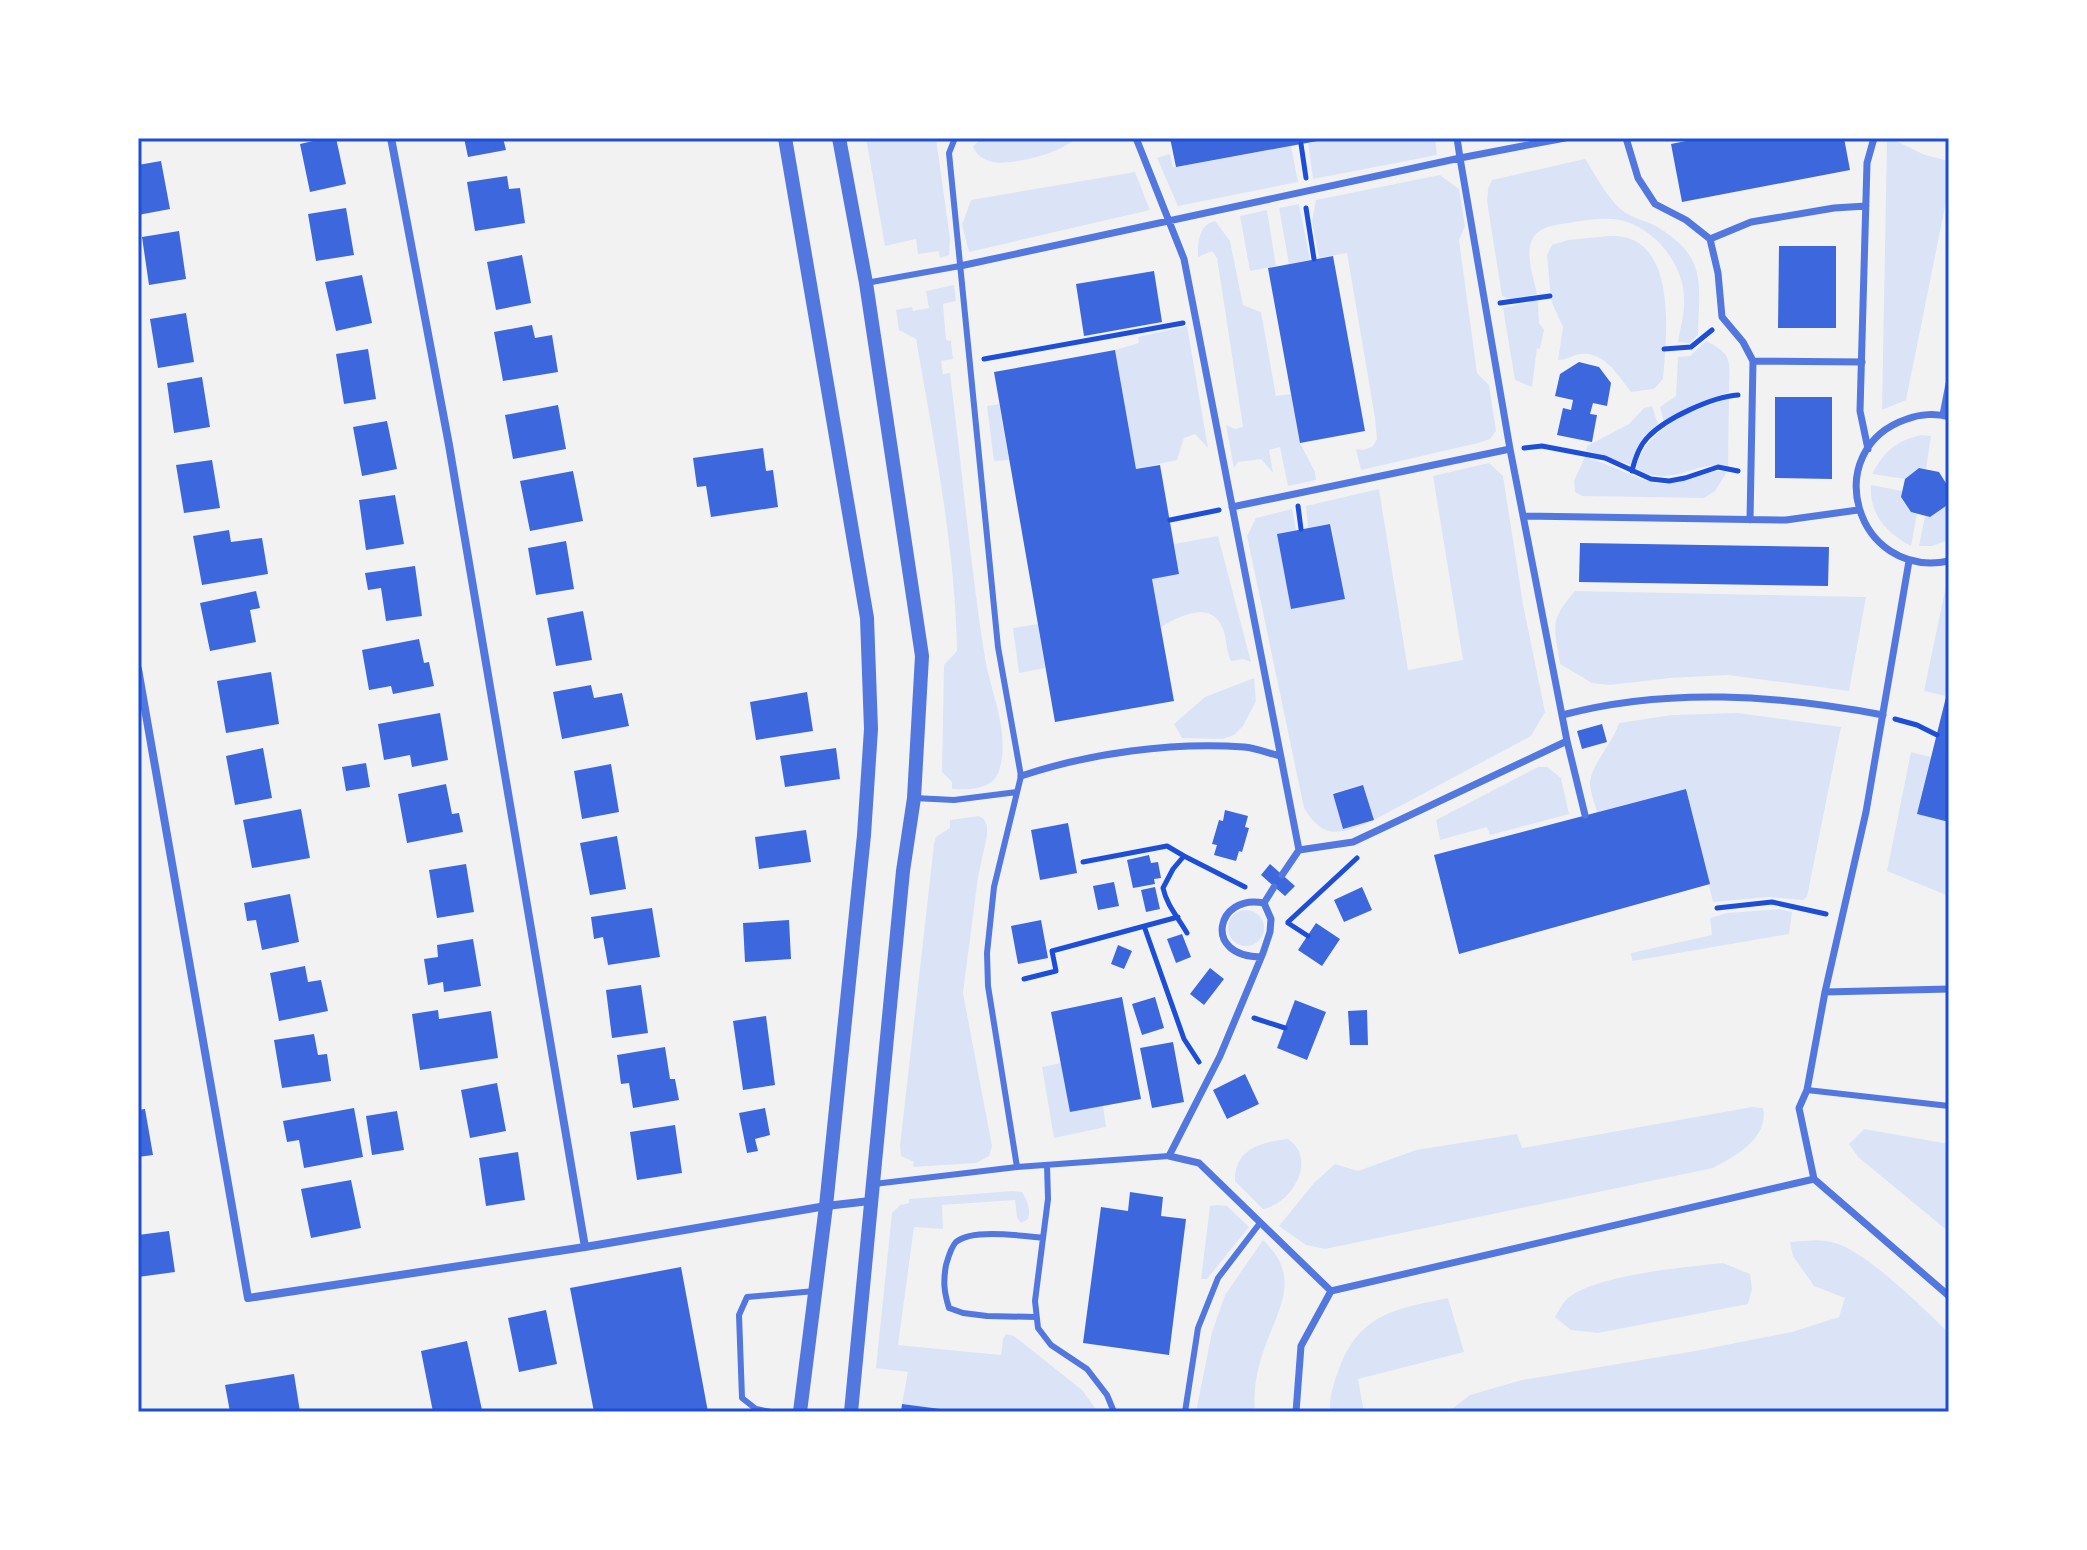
<svg xmlns="http://www.w3.org/2000/svg" width="2087" height="1550" font-family="Lato,sans-serif">
<style>
.green{fill:#dbe4f7}
.building{fill:#3d67dc}
.lines{fill:none;stroke-linecap:round;stroke-linejoin:round}
.path{stroke:#1d4ed8;stroke-width:5}
.service{stroke:#5277de;stroke-width:6}
.pedestrian{stroke:#5277de;stroke-width:7}
.minor{stroke:#5277de;stroke-width:8}
.tertiary{stroke:#5277de;stroke-width:14}
.neatline{fill:none;stroke:#1d4ed8;stroke-width:3}
</style>
<rect width="100%" height="100%" fill="#f2f2f2"/>
<path class="green" d="M866 138H936L950 239 949 255 940 258 939 251 918 254 916 239 885 246Z
M981 138H1075C1063 153 1011 166 992 162 982 159 977 155 973 147Z
M1331 138H1435L1437 155 1313 179 1308 142Z
M1894 140 1925 155 1949 161V187L1906 400 1882 410 1887 141Z
M1291 146 1298 182 1178 206 1157 158 1170 154 1173 167H1176Z
M1585 159C1596 175 1609 202 1626 213 1636 220 1649 221 1659 228 1708 258 1699 285 1698 335L1690 343 1678 342C1680 328 1685 313 1684 299 1684 265 1656 230 1624 221 1609 216 1584 220 1569 223 1555 225 1539 226 1532 240 1525 255 1534 278 1537 294L1510 299 1502 296 1487 201 1488 189 1492 180Z
M1135 172 1150 210 969 252 962 225 971 200Z
M1440 175 1459 189 1465 226 1459 240 1477 373 1489 385 1496 431 1490 439 1478 443 1361 470 1356 449 1364 450 1373 446 1377 439 1375 418 1347 253 1319 258 1312 221 1316 200Z
M1299 204 1310 260 1289 264 1279 208Z
M1267 210 1276 266 1250 271 1240 216Z
M1215 221 1230 241 1243 305 1261 312 1276 396 1291 394 1300 443 1315 472 1316 480 1288 486 1280 447 1269 450 1273 473 1261 459 1238 462 1234 468 1226 425 1235 429 1243 427 1217 258 1212 251 1198 257C1198 243 1198 225 1215 221Z
M1609 236C1615 236 1622 236 1628 238 1677 254 1666 341 1663 379L1654 389 1631 392C1617 374 1602 348 1576 355 1569 357 1566 360 1558 360L1563 327 1552 303 1550 289 1547 255 1552 245 1568 240Z
M954 285 956 301 943 304 946 340 951 341 953 359 941 361 943 374 950 373C962 468 970 564 985 658 991 693 1011 735 999 771 993 790 968 790 952 789V782L942 772 944 665 957 651C955 545 934 443 916 339L899 330 896 310 912 307 913 311 929 308 926 291Z
M1538 300 1539 323 1544 330 1540 349 1537 348 1532 387 1515 380 1503 308Z
M1187 326 1208 448 1195 434 1184 438 1177 460 1136 469 1115 350 1139 343 1138 337Z
M1706 341C1735 355 1729 363 1729 392L1693 406 1664 422 1660 407 1676 396 1678 357 1690 356Z
M1729 399 1728 466C1693 460 1673 489 1636 469 1643 430 1694 408 1729 399Z
M999 404 1009 460 994 461 987 406Z
M1652 406 1658 424 1641 440 1631 465 1586 450 1587 446 1629 424 1644 408Z
M1921 435 1931 436 1926 469 1919 468 1905 479 1872 474C1885 451 1895 441 1921 435Z
M1585 457C1612 464 1640 483 1664 484 1686 484 1706 467 1727 472L1715 491 1704 498 1582 496 1575 492 1574 481Z
M1489 463 1503 476 1523 604 1545 712 1531 736 1374 820 1363 785 1333 793 1343 829 1372 821C1342 834 1323 841 1304 808L1247 536 1256 518 1292 509 1296 530 1277 534 1344 598 1331 524 1308 528 1306 506 1379 489 1408 670 1463 660 1433 476Z
M1871 485 1903 491 1901 498 1911 512 1917 514 1911 546C1886 533 1869 514 1871 485Z
M1947 501 1949 540 1932 546H1919L1925 516 1930 517 1946 506Z
M1218 536 1251 662 1243 659 1231 661C1226 651 1227 640 1223 629 1212 599 1179 616 1161 627L1152 579 1179 574 1174 544Z
M1949 580V684L1946 696 1924 691 1947 581Z
M1575 591 1866 597 1849 691 1728 675 1670 678 1610 685 1592 683 1560 664C1554 626 1549 621 1575 591Z
M1038 624 1045 668 1019 673 1013 628Z
M1254 678 1256 701 1243 726 1234 735 1223 739 1182 738 1174 724 1205 697Z
M1737 713 1841 727 1807 897 1803 900 1769 897 1713 902 1686 789 1597 812C1595 803 1589 790 1590 781 1593 762 1613 743 1619 723L1672 715Z
M1911 752 1931 757 1918 814 1949 822V896L1887 871Z
M1538 767H1547L1561 778 1569 814 1490 835 1487 827 1440 840 1436 820Z
M979 816 984 819 987 826V836L978 877 963 993 992 1146 989 1156 976 1163 913 1167 914 1162 901 1156 900 1146 934 844 936 837 950 828V820Z
M1780 909 1792 912 1789 934 1632 961 1631 953 1712 935 1710 918 1727 913Z
M1228 928a18 18 0 1 1 36 0a18 18 0 1 1-36 0Z
M1061 1063 1070 1112 1103 1106 1106 1127 1054 1138 1042 1067Z
M1752 1107 1763 1108C1769 1138 1736 1156 1713 1168L1325 1249 1306 1245 1279 1226 1314 1183 1335 1164 1358 1171 1416 1150 1517 1134 1522 1148Z
M1864 1129 1949 1144V1232L1858 1157 1849 1144Z
M1288 1139C1318 1159 1292 1204 1263 1209L1235 1181C1234 1149 1261 1142 1288 1139Z
M1012 1191 1022 1192C1027 1200 1031 1209 1028 1219L1021 1223 1017 1218 1015 1200 942 1205 943 1229 914 1227 898 1345 1001 1355 1003 1339 1006 1334 1014 1336 1082 1390 1098 1412H963L902 1404 908 1372 876 1368 892 1213 900 1205 909 1203V1199Z
M1218 1205 1227 1206 1249 1227 1207 1279H1201L1210 1206Z
M1263 1240C1303 1278 1278 1308 1264 1350 1257 1369 1253 1391 1255 1412H1196L1212 1332 1225 1295Z
M1790 1242C1805 1241 1821 1239 1835 1243 1867 1252 1923 1308 1949 1333V1412H1448L1470 1395 1522 1380 1695 1351 1792 1332 1839 1317 1845 1298 1814 1286 1793 1256Z
M1723 1263 1750 1274 1752 1289 1748 1304 1598 1333 1571 1330 1555 1317C1558 1312 1561 1306 1565 1301 1589 1275 1687 1267 1723 1263Z
M1448 1298 1464 1352 1358 1379 1364 1412H1330C1329 1398 1334 1382 1339 1369 1360 1313 1396 1309 1448 1298Z"/>
<path class="building" d="M326 138H336L346 184 310 192 300 144Z
M464 138H503L506 150 468 157Z
M1170 138H1323V140L1176 167Z
M1701 138H1844L1850 170 1682 202 1671 144Z
M161 161 170 209 138 215V165Z
M507 176 509 189 520 188 525 223 475 231 467 182Z
M346 208 354 255 316 261 308 214Z
M179 231 186 279 149 285 142 237Z
M1779 246H1836V328H1778Z
M522 255 531 303 496 310 487 262Z
M1333 256 1365 431 1300 443 1268 268Z
M1154 271 1162 322 1084 336 1076 284Z
M362 275 372 323 336 331 325 282Z
M186 313 194 362 158 368 150 319Z
M532 325 535 338 552 335 558 372 503 381 494 332Z
M368 349 376 399 344 404 336 354Z
M1115 350 1136 469 1160 465 1179 574 1152 579 1174 701 1055 722 994 372Z
M1579 362 1599 367 1611 383 1607 406 1593 403 1590 414 1597 415 1592 442 1557 435 1563 408 1571 410 1573 400 1555 396 1560 374Z
M202 377 210 427 174 433 167 383Z
M1775 397H1832V479L1775 478Z
M558 405 566 449 513 459 505 415Z
M387 421 397 469 362 476 353 427Z
M763 448 766 471 773 470 778 507 711 517 706 486 697 487 693 458Z
M212 460 220 508 184 513 176 465Z
M1919 468 1939 472 1949 488 1946 506 1930 517 1911 512 1901 497 1905 479Z
M573 471 583 521 530 531 520 481Z
M395 495 404 544 366 550 359 500Z
M1330 524 1345 599 1291 609 1277 534Z
M229 530 231 542 262 538 268 574 202 585 193 536Z
M566 541 574 589 536 595 528 548Z
M1580 543 1829 547 1828 586 1579 582Z
M415 566 422 616 386 621 381 588 368 590 365 573Z
M256 591 260 608 250 610 256 642 210 651 200 603Z
M583 611 592 660 556 666 547 618Z
M419 639 424 663 429 662 434 686 393 694 391 686 369 690 362 650Z
M271 672 279 724 226 733 217 681Z
M591 685 594 698 622 693 629 726 562 739 553 692Z
M1948 689H1949V822L1917 814Z
M807 692 813 731 756 740 750 702Z
M440 713 448 760 412 767 410 755 384 760 378 724Z
M1602 724 1607 742 1582 749 1577 731Z
M263 748 272 798 235 805 226 756Z
M836 748 840 779 785 787 780 756Z
M366 763 370 787 346 791 342 767Z
M611 764 619 812 582 819 574 771Z
M446 784 452 814 459 813 463 832 407 843 398 794Z
M1363 785 1374 820 1343 829 1333 794Z
M1686 789 1710 884 1459 954 1434 855Z
M301 809 310 858 252 868 243 820Z
M1225 810 1248 816 1245 827 1249 828 1242 852 1239 851 1236 861 1214 855 1217 845 1212 844 1219 820 1223 821Z
M1068 823 1077 873 1040 880 1031 830Z
M806 830 811 862 759 869 755 837Z
M617 836 626 889 590 895 580 843Z
M1149 855 1151 863 1158 862 1161 878 1154 879 1155 884 1133 888 1127 860Z
M466 864 474 912 437 918 429 870Z
M1270 864 1295 886 1285 896 1261 875Z
M1114 882 1119 906 1098 910 1093 886Z
M1155 887 1160 909 1146 912 1141 890Z
M1362 887 1372 910 1344 922 1334 900Z
M290 894 299 942 262 950 256 920 247 921 244 903Z
M652 908 660 957 608 965 603 937 594 939 591 917Z
M789 920 791 959 745 962 743 923Z
M1041 920 1048 958 1018 964 1011 926Z
M1316 923 1340 939 1322 966 1298 950Z
M1182 934 1191 957 1176 963 1167 939Z
M473 939 481 986 444 992 443 982 428 985 424 959 438 957 437 945Z
M1118 945 1132 951 1124 969 1111 964Z
M305 966 308 982 321 980 328 1011 279 1021 270 973Z
M1210 968 1224 979 1204 1005 1190 994Z
M641 985 648 1033 612 1038 606 990Z
M1122 997 1141 1099 1070 1112 1051 1012Z
M1155 997 1164 1028 1142 1035 1132 1004Z
M1295 1000 1326 1012 1307 1060 1277 1048Z
M438 1010 439 1019 491 1011 498 1058 420 1070 412 1014Z
M1367 1010 1368 1045H1350L1348 1011Z
M766 1016 775 1085 743 1090 733 1021Z
M314 1034 318 1055 327 1054 331 1081 282 1088 274 1040Z
M1173 1042 1184 1102 1152 1108 1140 1048Z
M665 1047 670 1079H675L679 1100 633 1108 629 1083 621 1084 617 1055Z
M1245 1074 1259 1104 1227 1119 1213 1090Z
M497 1083 506 1131 470 1138 461 1090Z
M354 1108 363 1157 304 1168 299 1140 287 1142 283 1121Z
M765 1108 770 1135 755 1139 758 1151 747 1153 739 1113Z
M145 1109 153 1155 138 1157V1110Z
M397 1111 404 1150 372 1155 366 1116Z
M675 1125 682 1173 637 1180 630 1132Z
M518 1152 525 1200 486 1206 479 1158Z
M351 1180 361 1228 311 1238 301 1189Z
M1130 1192 1163 1197 1161 1216 1186 1219 1169 1355 1083 1343 1101 1207 1128 1211Z
M169 1231 175 1272 138 1277V1235Z
M681 1267 708 1412H594L570 1288Z
M546 1310 557 1364 519 1372 508 1318Z
M467 1341 482 1410 433 1412 421 1351Z
M294 1374 300 1412H230L225 1385Z
M902 1404 948 1410V1412H901Z"/>
<g class="lines">
<path class="path" d="M1301 144 1306 178
M1306 208 1314 259
M1500 303 1550 296
M1664 349 1691 347 1712 330
M984 359 1183 323
M1524 448 1542 446 1605 458 1651 479 1669 481 1685 478 1718 467 1738 471
M1632 471C1635 458 1639 446 1648 437 1666 418 1712 397 1738 395
M1298 506 1301 529
M1170 520 1219 510
M1895 719 1917 725 1937 735
M1083 862 1167 846 1184 856
M1717 908 1772 902 1826 914
M1288 922 1357 858
M1288 923 1308 936
M1144 926 1184 1039 1199 1062
M1187 933C1178 917 1167 906 1163 888L1173 869 1184 856 1245 887
M1024 979 1056 971 1052 951 1178 917
M1254 1018 1285 1028"/>
<path class="service" d="M955 138 949 153 998 647 1021 776 994 887 987 953 988 986 1017 1167
M866 283 960 266
M914 798 954 800 1017 792
M1807 1090 1949 1106
M1047 1165 1048 1199 1035 1301 1038 1328 1051 1345 1087 1369 1107 1395 1114 1412
M874 1184 1017 1167 1169 1156
M1036 1317 987 1316 963 1313 949 1308C944 1292 943 1282 946 1265 948 1258 951 1247 956 1242 972 1228 1023 1236 1043 1238
M771 1412 756 1409 742 1398 739 1315 747 1297 815 1291
M1185 1412 1198 1328 1218 1278 1260 1223"/>
<path class="pedestrian" d="M1136 138 1184 259 1299 850 1282 875
M1457 138 1460 158 1565 138
M1626 138 1638 178 1655 204 1686 220 1710 239 1718 273 1722 317 1743 342 1753 361 1750 520
M1710 239 1751 222 1834 208 1866 206
M960 266 1460 158 1510 449 1232 507
M1753 361 1862 362
M1943 415 1949 384
M1949 417C1936 413 1920 414 1907 419 1818 449 1855 580 1949 561
M1868 449 1860 411 1867 163 1874 138
M1523 516 1786 520 1858 510
M1562 715C1668 687 1777 695 1883 715
M1567 741 1585 815
M1021 776C1090 753 1171 742 1244 747 1256 748 1268 753 1280 756
M1299 850 1353 842 1567 741 1510 449
M1274 887 1264 903 1271 919 1270 932 1263 953 1220 1056 1169 1156 1199 1163 1331 1291 1814 1179
M1261 957C1202 957 1216 893 1264 903
M1949 989 1825 992 1807 1090 1799 1108 1814 1179 1949 1296
M1825 992 1866 812 1909 561
M1296 1412 1301 1346 1331 1291"/>
<path class="minor" d="M391 138 449 445 585 1247
M138 669 248 1298 585 1247 826 1206 870 1201"/>
<path class="tertiary" d="M785 138 867 618 871 729 864 835 826 1206 800 1412
M839 138 866 283 922 656 914 798 903 871 851 1412"/>
</g>
<rect width="2087" height="1550" fill="none" stroke="#ffffff" stroke-width="280"/>
<rect x="140" y="140" width="1807" height="1270" class="neatline"/>
</svg>
